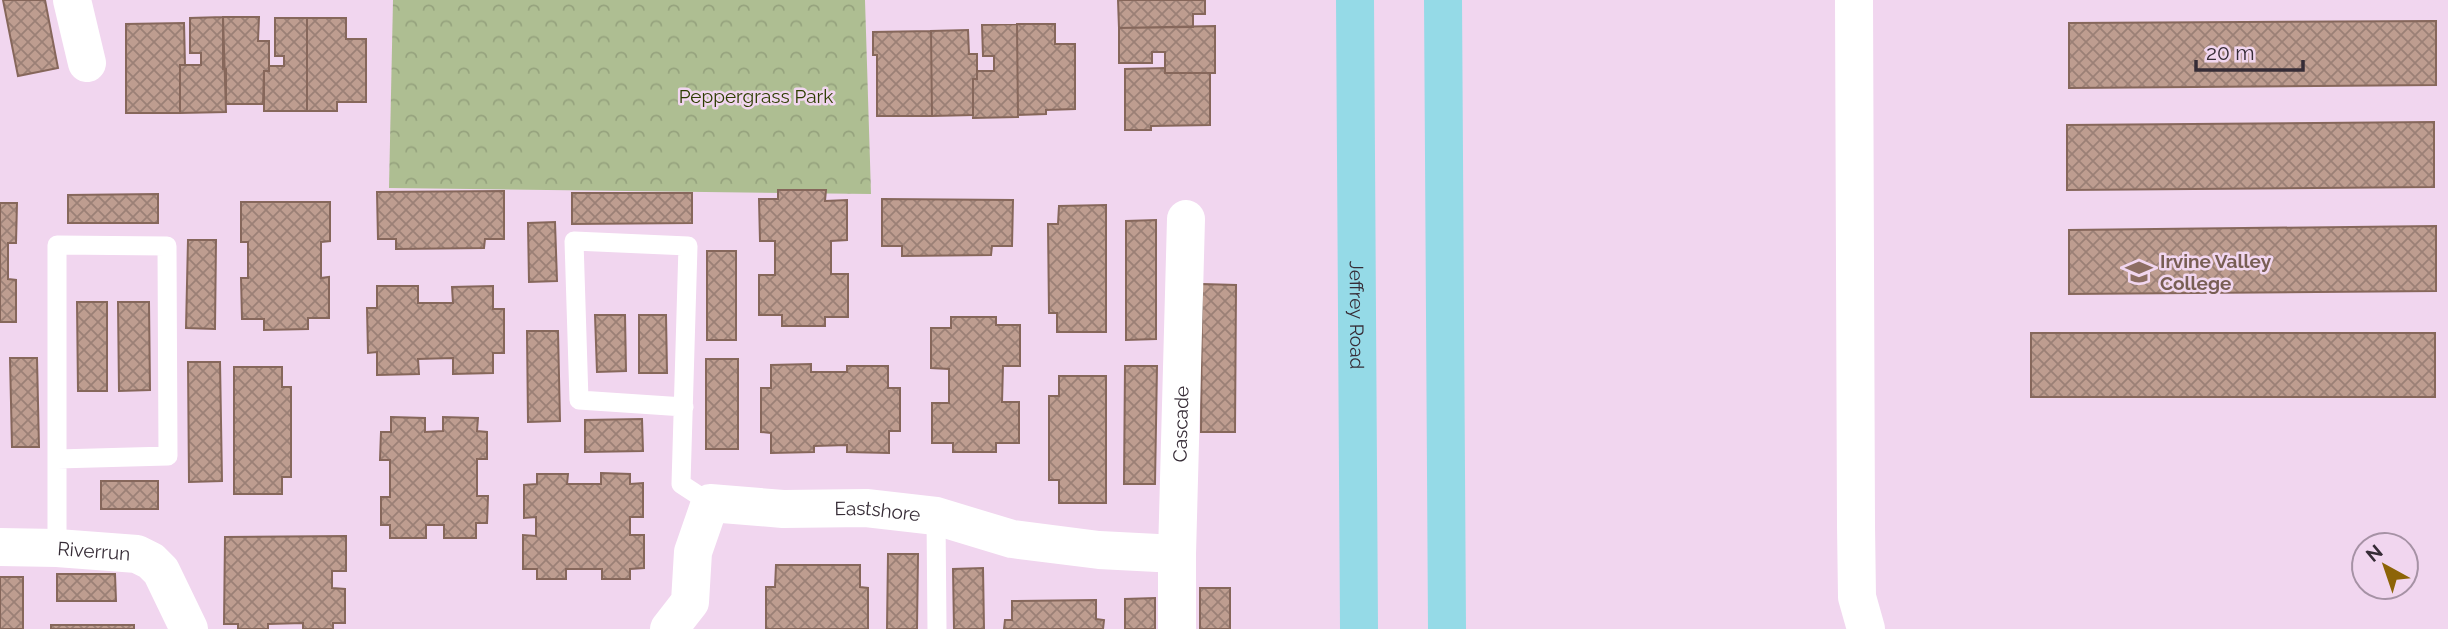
<svg xmlns="http://www.w3.org/2000/svg" width="2448" height="629" font-family="Raleway,sans-serif">
<style>
.park{fill:url(#park-crowns)}
.building{fill:url(#building-cross-hatch);stroke:#86675b;stroke-width:2}
.lines{fill:none;stroke-linecap:round;stroke-linejoin:round}
.service{stroke:#fff;stroke-width:19}
.minor{stroke:#fff;stroke-width:38}
.primary{stroke:#95dae7;stroke-width:38}
.labels{text-anchor:middle;dominant-baseline:central;stroke-width:5;stroke-linejoin:round;paint-order:stroke}
.park-label{font-size:19px;fill:#2d3d01;stroke:#f1d6ef}
.education-label{font-size:19px;font-weight:bold;fill:#785e54;stroke:#f1d6ef;text-anchor:start}
.street-label{font-size:19px;fill:#362c36;stroke:#f1d6ef}
</style>
<defs>
<pattern id="park-crowns" width="20" height="18" patternUnits="userSpaceOnUse" patternTransform="scale(1.75)"><rect width="20" height="18" fill="#aebe92"/><path d="M2 6a3 3 0 1 1 6 0M12 15a3 3 0 1 1 6 0" fill="none" stroke="#96a37e"/></pattern>
<pattern id="building-cross-hatch" width="8" height="8" patternUnits="userSpaceOnUse" patternTransform="scale(1.75)"><rect width="8" height="8" fill="#be9d90"/><path d="M0 0l8 8M0 8l8-8" fill="none" stroke="#9b8076"/></pattern>
</defs>
<rect width="100%" height="100%" fill="#f1d6ef"/>
<path class="park" d="M393 0H865L871 194 389 188Z"/>
<path class="building" d="M3 0H45L58 68 18 76Z
M1118 0H1205V14H1193V27L1119 28Z
M223 17 226 112 180 113V65H201V53H190V18Z
M223 17H259L258 41H269V71H264L263 104H226V69H223Z
M275 18H307V111H264V71H269V66H284V56H275Z
M307 18H346V39H366V102H337V111H307Z
M2436 21V85L2069 88V23Z
M184 23 185 65H180V113H126V24Z
M1017 24 1018 117 973 118V79H977V71H994V56H983L982 25Z
M1017 24H1055V44H1075V109L1046 110V114L1018 115Z
M1215 26V73H1165V52H1152V63H1119V28Z
M968 30 969 54H977V79H973V115L932 116 931 31Z
M931 31 932 116H877V55H873V32Z
M1165 68V73H1210V125L1151 126V130H1125V69Z
M2434 122V187L2067 190V125Z
M778 190H826L825 201 847 200V240L831 241V274H848V317H825V326H782V315H759V275H775V241H760L759 199H778Z
M504 191V239H485L484 248 396 249V239H378L377 192Z
M572 193H692V223L572 224Z
M158 194V223H68V195Z
M882 199 1013 200 1012 246H992L991 255 902 256V246H882Z
M241 202H330V241L321 242V278L329 277V318H308V329L264 330V319H242L241 278H248V242H241Z
M0 203H17L16 243H8V279L16 280V322H0Z
M1106 205V332H1057V313H1049L1048 224H1058L1059 206Z
M1156 220V339L1126 340V221Z
M555 222 557 281 529 282 528 223Z
M2436 226V291L2069 294V230Z
M188 240H216L215 329 186 328Z
M707 251H736V340H707Z
M1202 284 1236 285 1235 432H1201Z
M377 286H418V303H453L452 287 493 286V309H504V353H493V373L453 374V358L418 359 419 374 377 375V352L368 353 367 308H377Z
M77 302H107V391H78Z
M118 302H149L150 390 119 391Z
M595 315H625L626 371 597 372Z
M639 315H666L667 373H639Z
M951 317H996V325H1020V366H1003L1002 402H1019V443H996V452H953V443H932V403H949V369L931 368V328H951Z
M527 331H558L560 421 528 422Z
M2031 333H2435V397H2031Z
M10 358H37L39 447H12Z
M706 359H738V449H706Z
M188 362H220L222 481 189 482Z
M811 364V372H847V366H888V388H900V431H889V453L847 452V445L814 446V452L771 453V433L761 432V388H771V365Z
M1125 366H1157L1155 484H1124Z
M234 367H282V387H291V477H282V494H234Z
M1059 376H1106V503H1059V480H1049V396H1059Z
M391 417 425 418V432L443 431V417L478 418 477 431 487 432V459H477V496H488L487 523H476V538H444V525H426V538H390V525H381V497H390V460H380L381 432H391Z
M642 419 643 451 585 452V420Z
M601 473 630 474V484L643 483V517H630V535H644V568L630 569V579H602V569H566V579H537V569H523V535L536 536V517L524 518V485L537 484V474H568L567 484H601Z
M101 481H158V509H101Z
M346 536V571H332V588L345 589V623H333V629H303V623L268 624V629H238V624H224L225 537Z
M888 554H918L917 629H887Z
M776 565H860V587L868 588V629H766V587H775Z
M983 568 984 629H954L953 569Z
M57 574H115L116 601H57Z
M0 577H23V629H0Z
M1200 588H1230V629H1200Z
M1155 598V629H1125V599Z
M1096 600V619L1104 620 1103 629H1004L1005 620H1012V601Z
M51 625H134V629H51Z"/>
<g class="lines">
<path class="service" d="M684 407 579 400 574 241 688 246 681 484 710 503
M57 459 168 456 167 246 57 245V548
M936 516 937 629"/>
<g class="minor">
<path d="M72 0 87 63"/>
<path d="M1854 0 1856 526 1857 597 1866 629"/>
<path id="s1" d="M0 547 57 548 137 554 151 561 161 571 189 629"/>
<path id="s2" d="M669 629 690 602 693 552 710 503 783 509 866 508 936 516 1012 539 1099 550 1177 554"/>
<path id="s3" d="M1177 629V554L1186 219"/>
</g>
<g class="primary">
<path id="s4" d="M1355 0 1359 629"/>
<path d="M1443 0 1447 629"/>
</g>
</g>
<defs>
<symbol id="university-bare" viewBox="-9 -9 18 18"><path d="M0-5L7-2L0 1L-7-2ZM-4 1L0 2.5L4 1V4Q0 6-4 4Z" fill="#8d6e63" stroke="#f1d6ef" stroke-width="2.5" paint-order="stroke"/></symbol>
</defs>
<g fill-rule="evenodd">
<use href="#university-bare" x="2120" y="253" width="38" height="38"/>
</g>
<g class="labels">
<g class="park-label">
<text x="756" y="96">Peppergrass Park</text>
</g>
<g class="education-label">
<text x="2160" y="261">Irvine Valley<tspan x="2160" dy="22">College</tspan></text>
</g>
<g class="street-label">
<text stroke="none"><textPath href="#s4" startOffset="315">Jeffrey Road</textPath></text>
<text stroke="none"><textPath href="#s3" startOffset="205">Cascade</textPath></text>
<text stroke="none"><textPath href="#s2" startOffset="304">Eastshore</textPath></text>
<text stroke="none"><textPath href="#s1" startOffset="94">Riverrun</textPath></text>
</g>
</g>
<g transform="translate(2385 566) rotate(320)"><circle r="33" fill="#f1d6ef" stroke="#a692a5" stroke-width="2"/>
<path d="M0-5L12 26L0 18L-12 26Z" fill="#8d6408"/>
<text y="-10" font-size="19" font-weight="bold" text-anchor="middle" fill="#362c36">N</text>
</g>
<path d="M2196 60v10h107v-10" fill="none" stroke="#362c36" stroke-width="3.5"/>
<text x="2206" y="60" font-size="21" fill="#362c36" stroke="#f1d6ef" stroke-width="5" paint-order="stroke">20 m</text>
</svg>
